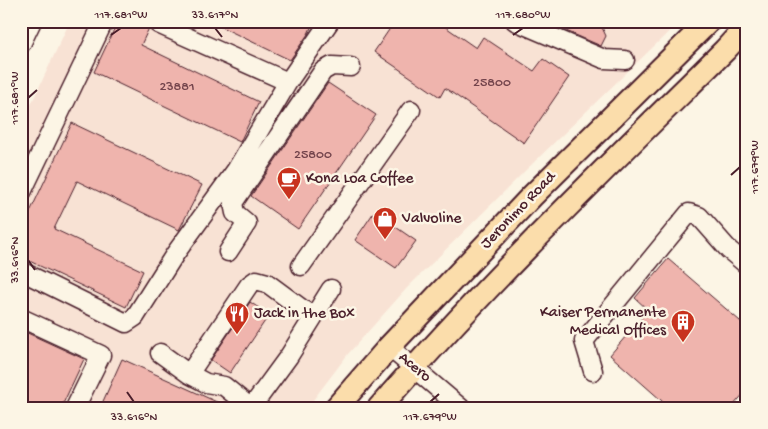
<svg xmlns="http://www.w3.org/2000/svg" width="768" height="429" font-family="'Gochi Hand',sans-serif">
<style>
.built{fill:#f8e2d4}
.building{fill:#efb4ad;stroke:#4a1f2b}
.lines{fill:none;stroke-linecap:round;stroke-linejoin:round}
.minor-casing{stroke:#4a1f2b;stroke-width:21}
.major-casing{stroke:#4a1f2b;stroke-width:26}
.minor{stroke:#fcf5e5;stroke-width:18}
.major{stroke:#fbddab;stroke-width:22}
.ticks{fill:none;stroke:#4a1f2b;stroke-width:2}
.labels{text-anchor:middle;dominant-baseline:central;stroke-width:5;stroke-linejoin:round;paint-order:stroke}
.number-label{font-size:14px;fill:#73444c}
.poi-label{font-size:16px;fill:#4a1f2b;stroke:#fcf5e5;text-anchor:start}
.street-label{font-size:16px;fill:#4a1f2b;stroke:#fcf5e5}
.neatline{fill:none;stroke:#4a1f2b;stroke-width:2}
.ticks-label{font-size:12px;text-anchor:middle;fill:#4a1f2b}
</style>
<rect width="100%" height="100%" fill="#fcf5e5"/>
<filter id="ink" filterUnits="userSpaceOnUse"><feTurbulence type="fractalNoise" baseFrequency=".02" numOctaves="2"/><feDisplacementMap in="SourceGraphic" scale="10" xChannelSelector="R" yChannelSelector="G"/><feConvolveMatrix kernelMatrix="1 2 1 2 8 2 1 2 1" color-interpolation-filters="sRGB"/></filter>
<g filter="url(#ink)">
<path class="built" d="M70 21H680L530 166 407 288 348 354 307 408H21V126Z"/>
<path class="building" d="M118 21H148L149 28 141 45 259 102 240 142 94 72Z
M209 21H314L308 34 290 60Z
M395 21H437L476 48 483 37 534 71 543 59 569 77 524 143 445 88 440 97 374 52Z
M543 21H599L606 36 601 46Z
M328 83 376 115 298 229 251 196Z
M72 123 202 185 179 230 77 181 54 229 143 271 126 307 21 257V231Z
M374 212 416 241 396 268 355 240Z
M668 259 747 327V390L731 408H670L610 355 648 310 635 298Z
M250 302 269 315 230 373 211 360Z
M21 330 84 359 61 408H35L21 401Z
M122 359 230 408H100Z"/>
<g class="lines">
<defs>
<path id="minor" d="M515 21 604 59 625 60
M158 24 288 82
M21 44 32 21
M21 194 104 21
M228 252 247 223 235 213 233 203 323 71 332 66 351 67
M301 266 411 110
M21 271 126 323 135 317 175 254 236 170 288 82 330 21
M21 318 101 355 75 408
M389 347 461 408
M160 353 189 374 206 383 224 386 251 408
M593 371 584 341 689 213 699 216 729 250 747 265
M189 374 249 285 256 280 267 283 313 317
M251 408 289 356 331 289"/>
<path id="major" d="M336 408 389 347 532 196 709 21
M379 408C488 282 607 167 725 50L747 26"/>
</defs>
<use href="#minor" class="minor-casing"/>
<use href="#major" class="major-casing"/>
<use href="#minor" class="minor"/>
<use href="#major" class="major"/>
</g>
</g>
<path class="ticks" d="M215 28 222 37M111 35 121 28M513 35 523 28M28 98 37 90M731 175 740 167M28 260 35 270M127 392 134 402M430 402 439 394"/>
<defs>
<symbol id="cafe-pin" viewBox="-11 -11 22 30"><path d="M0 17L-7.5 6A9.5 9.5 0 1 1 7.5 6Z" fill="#c8321e" stroke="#fcf5e5"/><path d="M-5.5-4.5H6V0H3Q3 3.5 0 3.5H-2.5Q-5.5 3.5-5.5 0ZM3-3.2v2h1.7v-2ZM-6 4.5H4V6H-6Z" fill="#fff"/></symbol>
<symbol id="shop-pin" viewBox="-11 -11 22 30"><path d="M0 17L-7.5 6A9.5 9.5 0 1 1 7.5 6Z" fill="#c8321e" stroke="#fcf5e5"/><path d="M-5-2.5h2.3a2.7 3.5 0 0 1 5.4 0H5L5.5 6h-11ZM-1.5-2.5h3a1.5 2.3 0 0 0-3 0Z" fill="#fff"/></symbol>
<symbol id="restaurant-pin" viewBox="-11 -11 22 30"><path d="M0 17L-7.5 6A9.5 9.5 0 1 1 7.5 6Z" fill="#c8321e" stroke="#fcf5e5"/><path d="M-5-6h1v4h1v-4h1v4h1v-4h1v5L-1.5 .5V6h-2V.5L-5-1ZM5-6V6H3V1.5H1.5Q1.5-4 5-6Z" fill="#fff"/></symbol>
<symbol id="building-pin" viewBox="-11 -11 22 30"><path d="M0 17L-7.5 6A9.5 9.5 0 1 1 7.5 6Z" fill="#c8321e" stroke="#fcf5e5"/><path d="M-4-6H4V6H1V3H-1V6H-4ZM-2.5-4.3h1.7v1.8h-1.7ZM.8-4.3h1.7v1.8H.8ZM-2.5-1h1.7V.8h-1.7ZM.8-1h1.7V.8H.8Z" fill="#fff"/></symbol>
</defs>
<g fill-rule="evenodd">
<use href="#cafe-pin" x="275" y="165" width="28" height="38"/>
<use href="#shop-pin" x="371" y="205" width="28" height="38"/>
<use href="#restaurant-pin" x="223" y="300" width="28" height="38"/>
<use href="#building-pin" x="669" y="308" width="28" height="38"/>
</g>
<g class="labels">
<g class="number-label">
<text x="492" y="83">25800</text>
<text x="177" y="87">23881</text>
<text x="313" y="155">25800</text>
</g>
<g class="poi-label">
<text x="306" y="179">Kona Loa Coffee</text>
<text x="402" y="219">Valvoline</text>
<text x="666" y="313" text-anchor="end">Kaiser Permanente<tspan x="666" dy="18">Medical Offices</tspan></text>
<text x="254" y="314">Jack in the Box</text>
</g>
<g class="street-label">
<text transform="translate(519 211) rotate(-46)">Jeronimo Road</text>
<text transform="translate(414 368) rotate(40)">Acero</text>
</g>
</g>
<rect width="768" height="429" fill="none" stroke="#fcf5e5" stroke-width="55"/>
<rect x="28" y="28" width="712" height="374" class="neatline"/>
<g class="ticks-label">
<text x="121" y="18">117.681°W</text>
<text x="215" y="18">33.617°N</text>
<text x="523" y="18">117.680°W</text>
<text transform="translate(14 98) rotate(-90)" y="4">117.681°W</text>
<text transform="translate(754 167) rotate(-90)" y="4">117.679°W</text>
<text transform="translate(14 260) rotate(-90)" y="4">33.616°N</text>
<text x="134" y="420">33.616°N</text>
<text x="430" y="420">117.679°W</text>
</g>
</svg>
